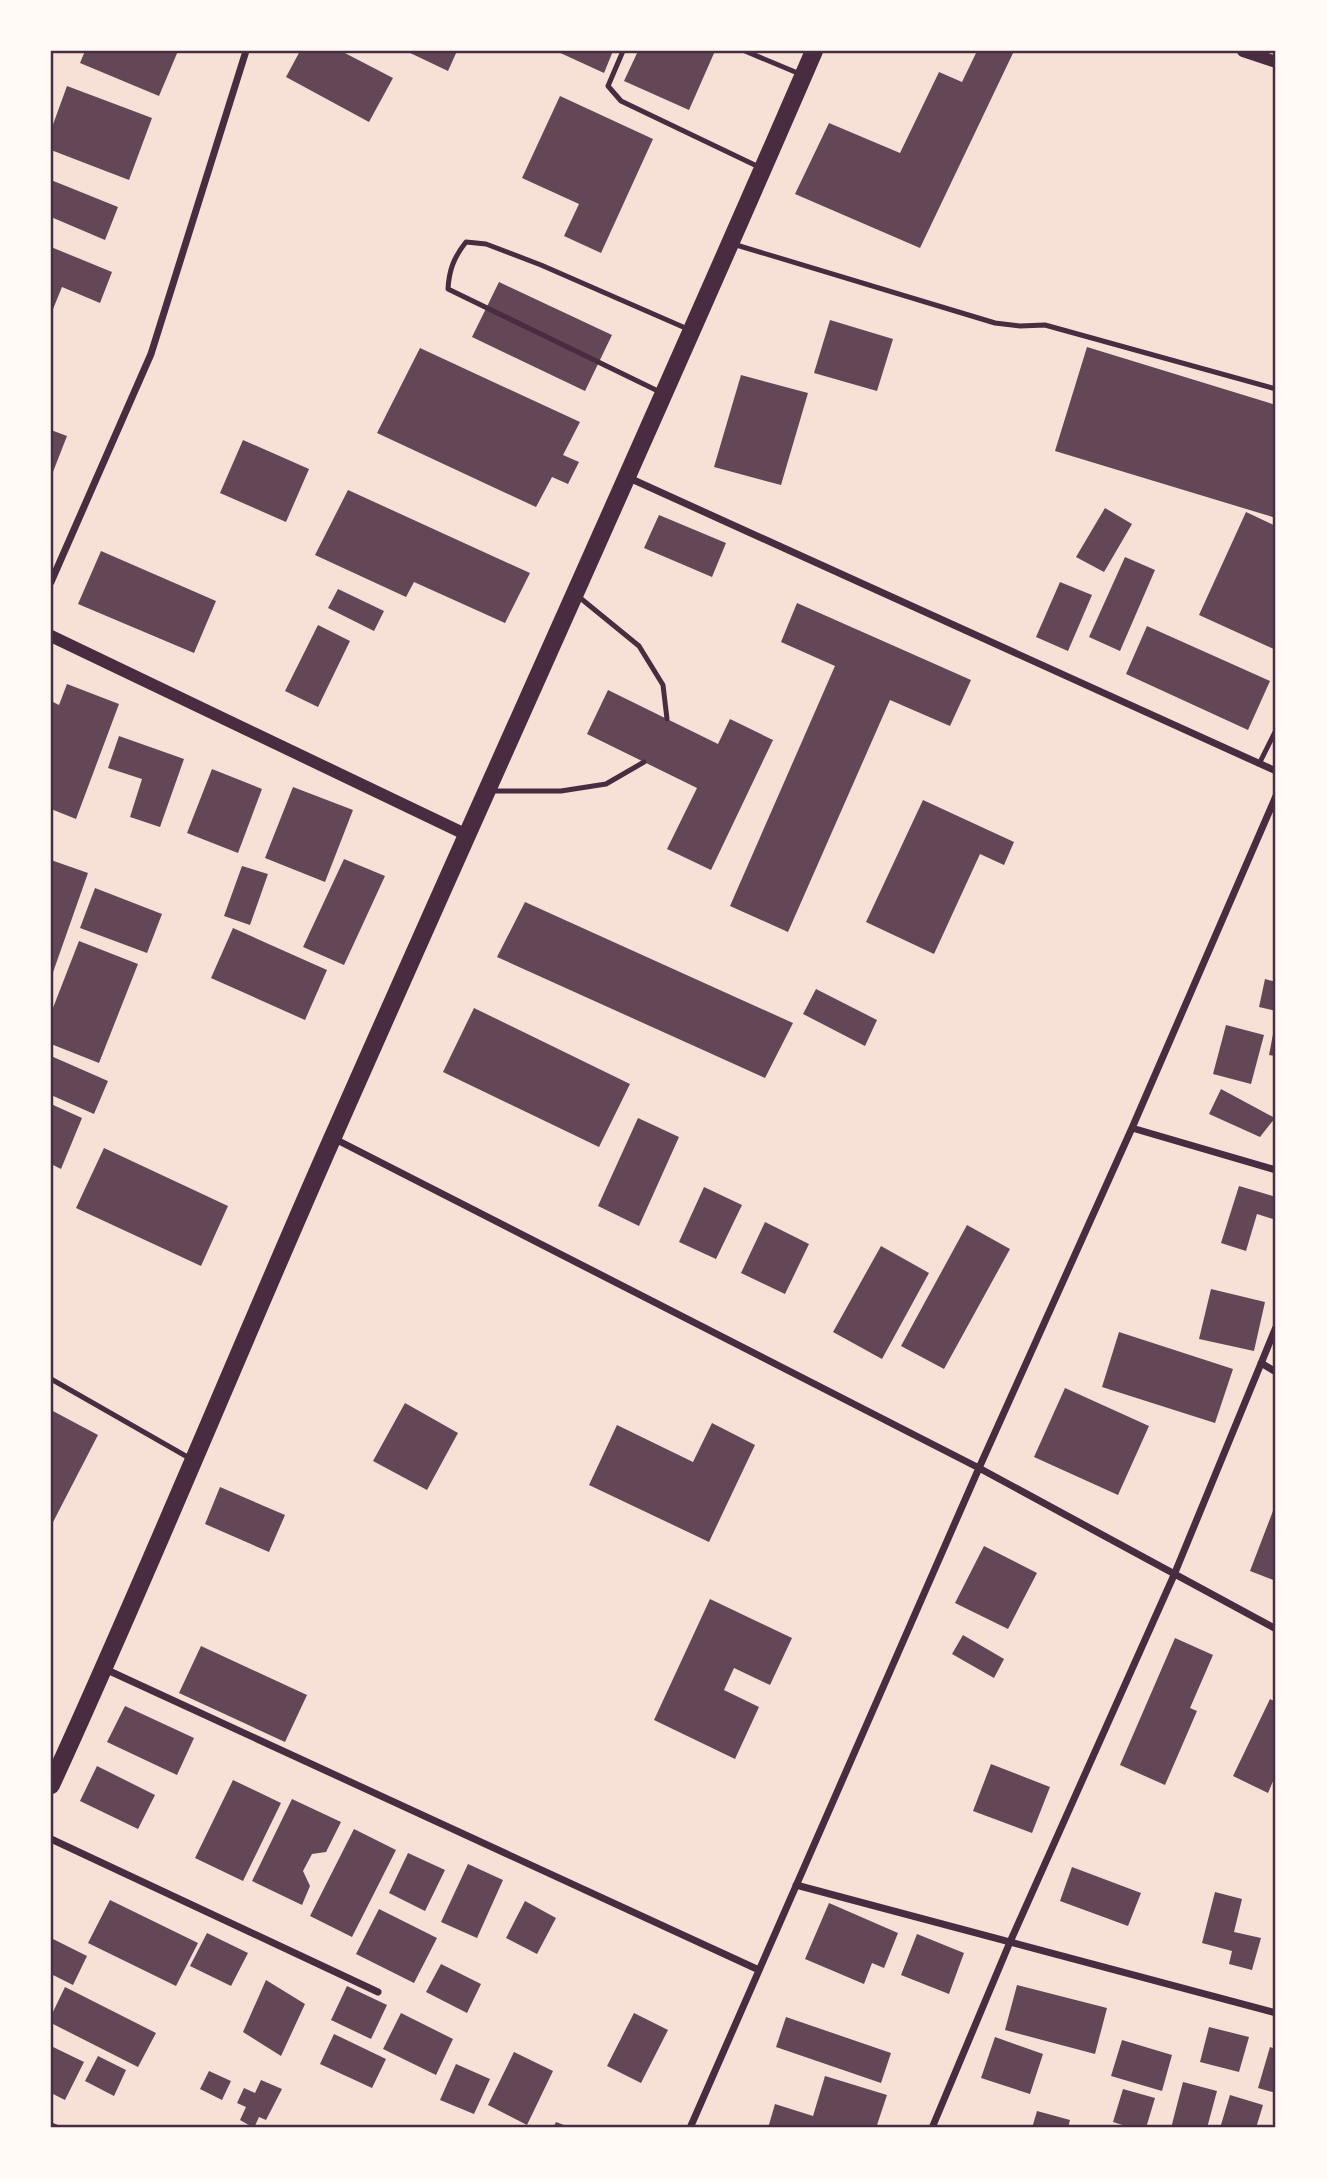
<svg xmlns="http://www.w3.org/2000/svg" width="1327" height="2179" font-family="Merriweather,serif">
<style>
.building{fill:#644757}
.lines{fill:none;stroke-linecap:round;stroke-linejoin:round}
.service{stroke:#4a2c40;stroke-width:5}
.minor{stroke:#4a2c40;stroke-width:7}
.tertiary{stroke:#4a2c40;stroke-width:12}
.primary{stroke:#4a2c40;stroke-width:18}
.neatline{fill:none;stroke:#4a2c40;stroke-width:2.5}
</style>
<rect width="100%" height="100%" fill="#f7e1d7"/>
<path class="building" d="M85 51H178L159 96 80 63Z
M300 51H341L393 78 369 122 286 77Z
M406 51H457L448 71Z
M556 51H613L604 73Z
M638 51H715L689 110 624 81Z
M977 51H1014L920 248 795 194 829 123 900 153 939 72 962 82Z
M67 86 152 118 129 180 51 150V130Z
M560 96 653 139 601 253 564 236 579 204 522 178Z
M51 180 118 207 105 240 51 217Z
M51 247 112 272 100 303 62 287 51 314Z
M499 282 612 335 585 391 472 337Z
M830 320 893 339 877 391 814 373Z
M1087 347 1276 405V518L1055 451Z
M420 348 580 422 563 455 579 462 568 484 552 477 536 507 377 433Z
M741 375 808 393 781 485 714 467Z
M51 430 67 436 51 477Z
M243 440 309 469 286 522 220 493Z
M348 490 530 573 505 623 414 582 406 597 315 555Z
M1105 508 1132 524 1104 572 1076 557Z
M1246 512 1276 526V650L1199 615Z
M659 515 726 543 712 577 644 548Z
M101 551 216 601 194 653 78 604Z
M1125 557 1155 570 1120 651 1089 637Z
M1060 582 1092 595 1068 651 1036 637Z
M338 589 384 611 374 631 328 608Z
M797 603 971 680 950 726 890 700 788 932 730 906 835 666 781 642Z
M318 625 350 641 318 707 285 691Z
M1147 626 1270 681 1248 730 1126 674Z
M67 684 119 704 76 819 51 809V701L59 705Z
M608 690 718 744 730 719 773 740 711 870 667 849 697 788 587 734Z
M119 736 184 759 160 827 130 817 142 779 108 768Z
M212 769 262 789 238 853 187 833Z
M293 787 353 810 325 882 265 858Z
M923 800 1014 842 1004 865 980 854 934 954 866 922Z
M344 859 385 876 344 965 303 947Z
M51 860 88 873 51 978Z
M242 866 268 874 250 925 224 916Z
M95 888 162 914 147 953 80 928Z
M525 902 793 1023 765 1078 497 957Z
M233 928 327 970 305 1020 211 978Z
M79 941 138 964 99 1063 51 1044V1013Z
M1265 979 1276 982V1011L1259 1007Z
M816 989 877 1020 865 1046 803 1014Z
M474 1008 630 1084 599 1147 443 1072Z
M1275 1024H1276V1056L1269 1055Z
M1226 1025 1264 1035 1251 1084 1213 1074Z
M51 1056 108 1081 94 1114 51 1095Z
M1221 1089 1275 1118 1260 1137 1209 1114Z
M51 1104 82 1118 61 1169 51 1164Z
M638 1118 679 1137 639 1226 598 1206Z
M104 1148 228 1206 201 1266 76 1208Z
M1239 1186 1276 1197V1220L1257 1214 1246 1251 1221 1243Z
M704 1187 742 1205 716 1259 679 1242Z
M765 1222 809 1244 785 1294 741 1273Z
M967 1225 1010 1249 944 1369 901 1346Z
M881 1246 929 1273 882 1359 833 1332Z
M1211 1289 1265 1302 1254 1351 1199 1339Z
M1119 1332 1233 1369 1215 1423 1102 1387Z
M1065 1388 1149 1426 1118 1495 1034 1457Z
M405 1403 458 1433 427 1490 373 1461Z
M51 1410 98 1435 51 1526Z
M712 1423 755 1445 709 1542 589 1485 617 1425 693 1462Z
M220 1487 285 1515 269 1552 205 1524Z
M1276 1503V1581L1250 1571Z
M984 1546 1037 1573 1008 1629 955 1603Z
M710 1599 792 1638 770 1685 734 1668 724 1690 759 1707 735 1759 654 1720Z
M963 1635 1004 1659 994 1678 952 1654Z
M1175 1638 1213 1655 1190 1708 1197 1711 1165 1785 1120 1765Z
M201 1646 307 1695 285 1742 179 1693Z
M1270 1699 1276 1702V1780L1274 1779 1268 1793 1233 1776Z
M125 1706 194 1738 177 1775 107 1742Z
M991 1764 1050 1787 1032 1833 973 1811Z
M97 1766 155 1795 138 1829 80 1801Z
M233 1780 281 1803 243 1881 195 1858Z
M292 1799 341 1822 326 1852 312 1854 303 1871 310 1886 302 1905 252 1881Z
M354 1829 396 1850 352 1937 310 1916Z
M408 1853 445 1870 425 1911 389 1893Z
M468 1864 503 1880 477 1938 441 1922Z
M1072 1867 1141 1893 1128 1926 1060 1901Z
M1215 1892 1242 1899 1234 1932 1261 1938 1252 1970 1229 1964 1232 1951 1202 1943Z
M110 1900 198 1943 176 1986 88 1943Z
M525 1901 556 1918 537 1954 506 1938Z
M829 1903 898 1933 884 1968 872 1963 864 1984 805 1959Z
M379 1909 437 1938 414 1983 356 1954Z
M207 1933 248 1953 231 1986 190 1966Z
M917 1934 964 1953 949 1994 901 1975Z
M51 1938 87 1956 73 1985 51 1974Z
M441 1964 481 1984 467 2013 426 1992Z
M266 1980 305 2004 281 2056 243 2032Z
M1017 1985 1107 2008 1095 2054 1005 2030Z
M347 1986 387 2005 371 2039 331 2020Z
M65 1987 156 2033 138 2067 51 2023V2016Z
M401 2013 453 2039 436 2075 383 2049Z
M634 2013 668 2030 641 2083 607 2066Z
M786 2017 891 2053 881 2083 776 2047Z
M1209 2027 1249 2037 1239 2072 1200 2062Z
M334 2034 386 2059 372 2088 320 2064Z
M995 2037 1043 2054 1030 2094 981 2078Z
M1122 2040 1172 2055 1162 2091 1111 2076Z
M51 2046 84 2062 65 2100 51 2093Z
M1270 2047 1276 2049V2093L1258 2088Z
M514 2052 553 2071 527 2125 488 2105Z
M98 2056 126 2070 114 2096 85 2081Z
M456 2064 490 2079 474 2114 440 2100Z
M209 2071 231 2081 222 2100 200 2089Z
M825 2076 887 2095 876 2128H768L775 2104 813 2116Z
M261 2080 282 2089 266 2120 259 2117 254 2128 240 2120 246 2107 237 2103 244 2088 255 2093Z
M1183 2082 1217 2091 1207 2128H1171Z
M1123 2089 1155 2098 1146 2128H1132L1113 2122Z
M1230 2095 1263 2105 1256 2128H1220Z
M1037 2111 1070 2120 1068 2128H1032Z
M556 2122 572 2128H553Z"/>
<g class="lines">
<path class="service" d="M623 51 608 86 621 101 759 167
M745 51 800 74
M733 244 995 323 1020 326 1045 325 1276 389
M660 392 448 289C449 270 454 257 466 242L486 244 541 265 690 330
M579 597 639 646 663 685 667 719
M1259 764 1276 730
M490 791H561L606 784 644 762
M51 1379 191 1459"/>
<path class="minor" d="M627 477 1276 771
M51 582 151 354 246 51
M1132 1128 1276 1170
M333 1138 979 1468 1276 1629
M1261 1363 1276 1372
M105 1669 759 1970
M51 1839 378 1992
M796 1885 1276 2013
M51 2126 56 2128
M690 2128 979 1468 1132 1128 1276 796
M932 2128 1010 1942 1174 1575 1276 1327"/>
<path class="tertiary" d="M1243 51 1276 62
M51 636 467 835"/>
<path class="primary" d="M51 1785C149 1572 237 1354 332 1139 492 776 657 415 814 51"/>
</g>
<rect width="1327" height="2179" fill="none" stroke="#fffaf5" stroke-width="105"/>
<rect x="52" y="52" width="1222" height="2074" class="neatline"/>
</svg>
